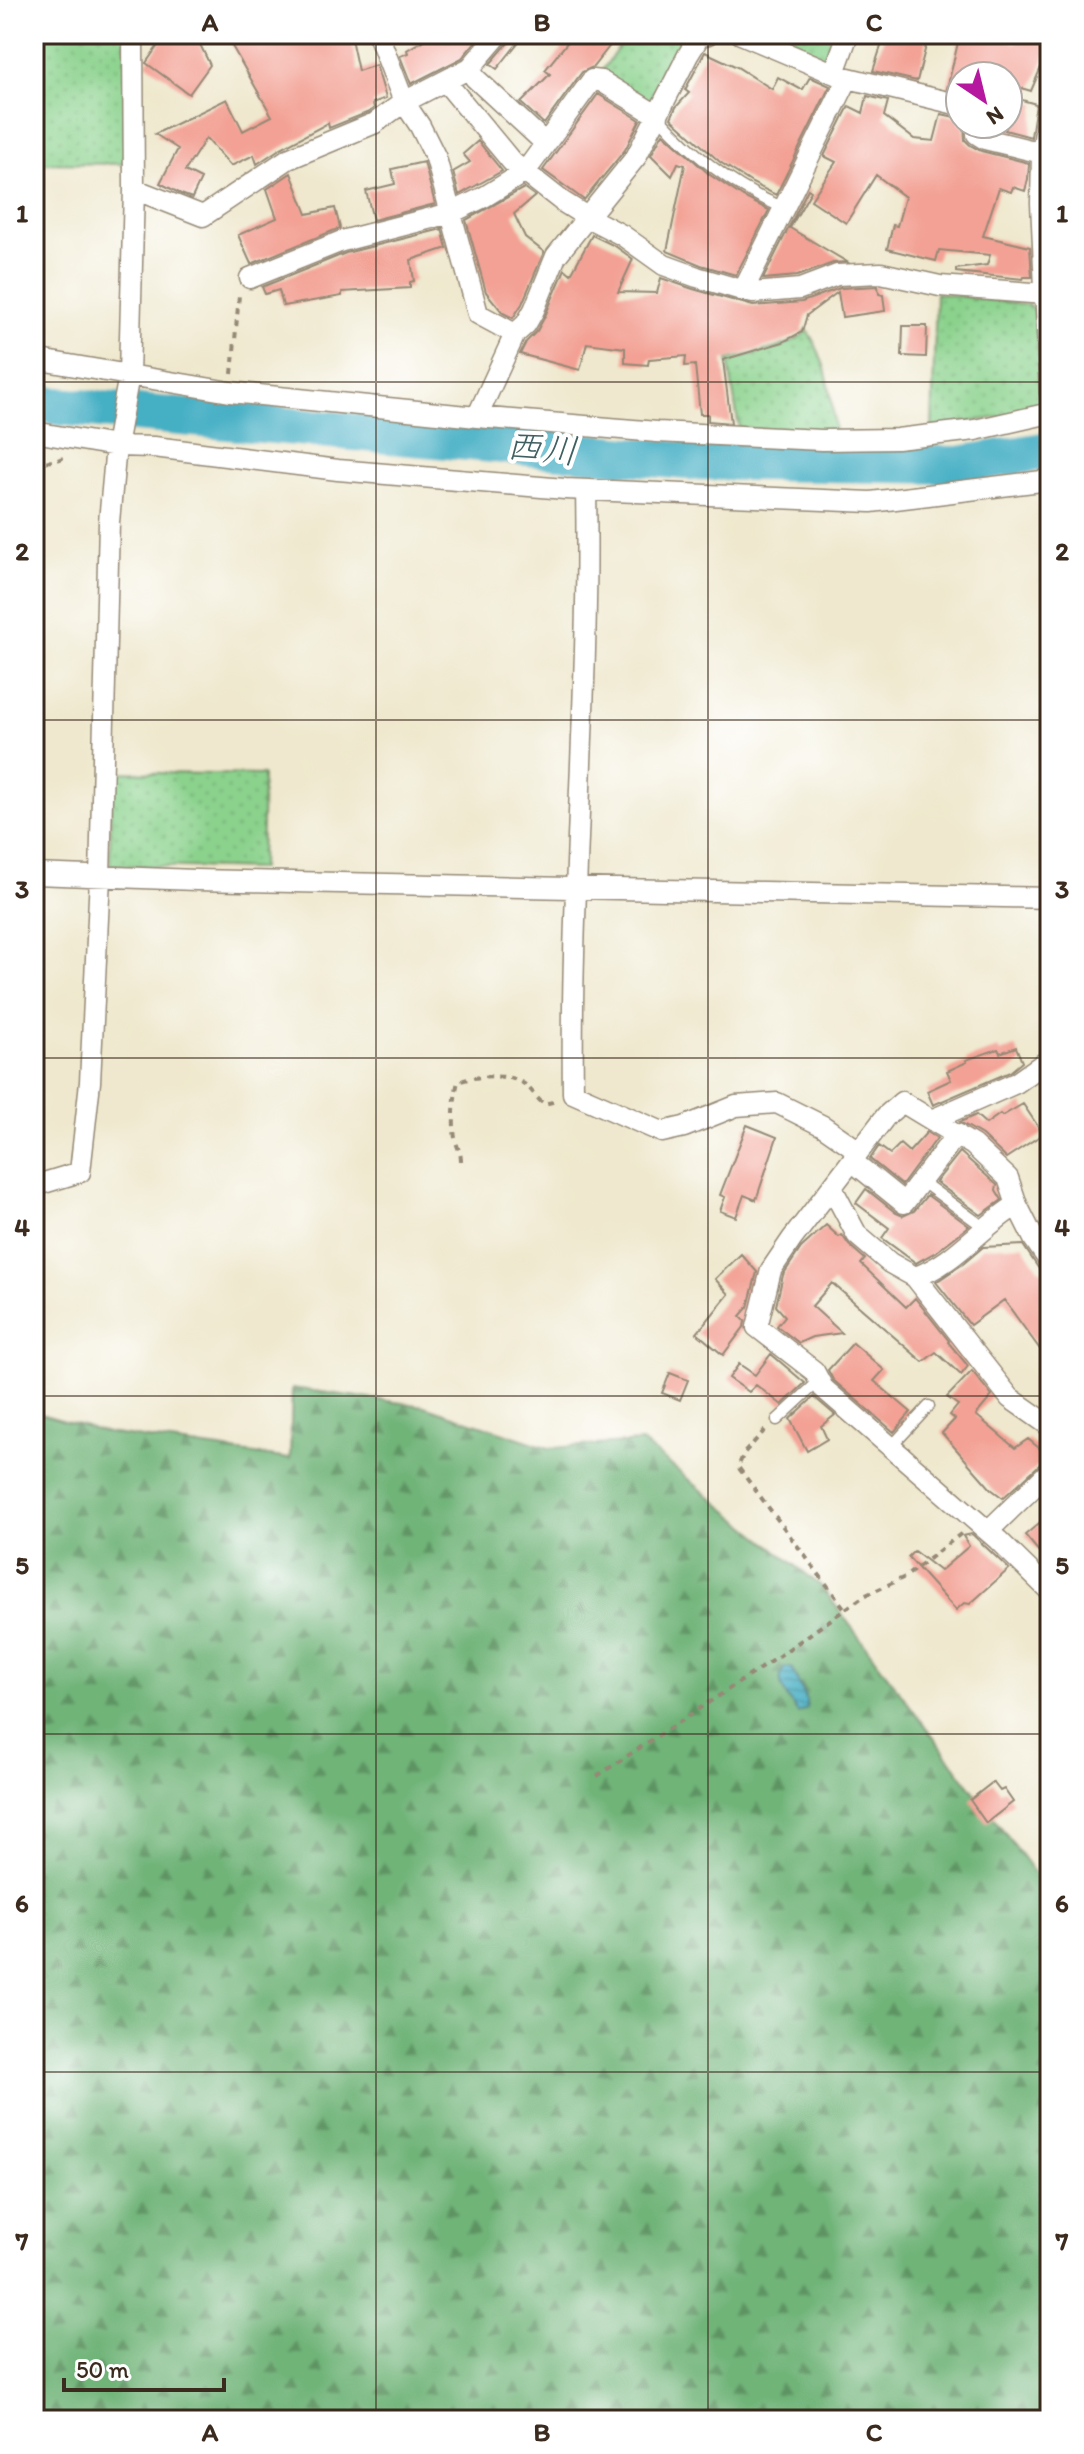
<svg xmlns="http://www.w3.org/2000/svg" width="1084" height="2454" font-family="Itim,'Klee One',sans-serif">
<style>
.grass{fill:url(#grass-dots);stroke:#637e56;stroke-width:2}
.forest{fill:url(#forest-firs);stroke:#566f4b;stroke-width:2}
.water{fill:url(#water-rules);stroke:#406c71;stroke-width:2}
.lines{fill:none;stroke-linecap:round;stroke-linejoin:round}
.river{stroke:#45afc4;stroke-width:38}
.building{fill:#f3a194}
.service-casing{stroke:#958976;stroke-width:13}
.minor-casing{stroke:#958976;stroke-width:23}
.path{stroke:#958976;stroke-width:4;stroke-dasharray:6 6;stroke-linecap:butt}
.service{stroke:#fff;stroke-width:10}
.minor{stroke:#fff;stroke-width:20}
.grid{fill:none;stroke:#3b2a1e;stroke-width:2;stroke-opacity:0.55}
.labels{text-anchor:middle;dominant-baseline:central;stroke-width:8;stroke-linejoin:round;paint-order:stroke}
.water-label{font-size:36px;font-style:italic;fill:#3f5f60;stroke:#fff}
.neatline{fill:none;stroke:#3b2a1e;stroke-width:3}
.grid-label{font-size:26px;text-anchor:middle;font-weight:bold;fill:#3b2a1e}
</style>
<defs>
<pattern id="grass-dots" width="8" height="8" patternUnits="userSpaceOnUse" patternTransform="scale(2)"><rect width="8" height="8" fill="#8bd28d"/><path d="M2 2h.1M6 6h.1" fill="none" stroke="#79b479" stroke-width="1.8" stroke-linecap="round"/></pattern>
<pattern id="forest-firs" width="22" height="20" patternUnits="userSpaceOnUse" patternTransform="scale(2)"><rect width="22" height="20" fill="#70b478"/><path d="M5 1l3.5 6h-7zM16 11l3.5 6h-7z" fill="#5d9362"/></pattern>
<pattern id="water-rules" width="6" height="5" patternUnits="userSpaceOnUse" patternTransform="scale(2)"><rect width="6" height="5" fill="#45afc4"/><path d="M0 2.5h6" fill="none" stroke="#3b8f9f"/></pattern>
</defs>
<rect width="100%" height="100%" fill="#fff"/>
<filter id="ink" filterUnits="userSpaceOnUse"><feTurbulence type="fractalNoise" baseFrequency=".0125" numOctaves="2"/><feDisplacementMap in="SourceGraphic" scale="16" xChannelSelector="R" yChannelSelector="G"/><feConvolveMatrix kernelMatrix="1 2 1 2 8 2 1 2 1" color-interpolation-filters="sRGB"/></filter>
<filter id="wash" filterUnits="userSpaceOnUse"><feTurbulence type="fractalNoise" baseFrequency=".006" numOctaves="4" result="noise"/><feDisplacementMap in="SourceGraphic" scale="32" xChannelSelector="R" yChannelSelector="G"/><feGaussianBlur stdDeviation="1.8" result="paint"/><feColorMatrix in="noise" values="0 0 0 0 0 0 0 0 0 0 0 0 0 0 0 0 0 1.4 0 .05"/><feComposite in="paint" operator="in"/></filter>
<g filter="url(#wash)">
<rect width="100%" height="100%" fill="#efe8ce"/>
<path class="grass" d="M34 34H126L125 164 34 163Z
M628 34H695L656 109 599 75Z
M757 34H843L832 64Z
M936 293 1028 305 1035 312 1043 403 1031 412 932 428Z
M807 330C828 361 832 397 835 434L739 428 728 360C750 354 794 348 807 330Z
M111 772 263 775 261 869 110 865Z"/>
<path class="forest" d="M292 1388 424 1406 549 1448 642 1442 821 1586 1050 1894V2420H34V1412L107 1433 290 1459Z"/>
<path class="water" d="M791 1667 807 1701V1708L798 1713C788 1699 774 1683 784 1668Z"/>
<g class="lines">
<path class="river" d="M34 401 56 406 687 461 959 465 1050 450"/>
</g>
<g id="blocks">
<path class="building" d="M166 34H195L210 65 189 94 146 63Z
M225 34H350L358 71 376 65 386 98 373 103 374 108 369 112 329 128 328 123 281 148 257 164 254 155 231 166 206 138 185 171 201 179 192 198 181 194 160 183 178 149 155 134 227 99 243 131 272 116Z
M434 34H482L462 58 411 84 400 56 408 53 407 50Z
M512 34H525L497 69 490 64 509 42Z
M574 34H619L593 67 582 72 544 124 521 103 550 74 545 70Z
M885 34H929L917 81 873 71Z
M960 34H987L1016 43 1020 34H1027L1050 46 1031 91 1008 84V76H960V92L947 89Z
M705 52 737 67 772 89 778 77 800 89H803L810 77 830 86 776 195 752 183 720 162 671 118 676 107 689 93 685 90Z
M598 94 640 120 625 150 584 200 543 170Z
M867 96 888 101 884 116 914 139 934 141 941 114 960 118V124H964L965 140 970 145 981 151 1029 163 1028 179 1025 191 1013 187 1011 192 999 188 983 236 1030 247 1032 277H1024L1023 279 956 272V269L987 265 990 255 939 250 936 261 887 249 893 225 897 226 905 197 876 175 846 223 811 200 836 162 824 156 849 106 863 113Z
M1015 98 1036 104 1031 137 1005 130Z
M663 133 710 175 743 197 769 210 736 275 701 265 667 251 685 165 678 163 672 176 651 155Z
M478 141 502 171 459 195 453 172 470 162 463 154Z
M424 162 435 204 373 220 366 191 395 184 392 169Z
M291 173 307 214 335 208 340 228 251 264 238 235 277 218 267 189Z
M524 188 535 196 514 214 525 237 544 252 522 304 513 318 503 313 486 292 466 220Z
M808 189 811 191 790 228 847 262 833 263 797 276 763 279Z
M442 229 447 248 411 260 414 281 410 282V288L342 292V296L283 306 279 290 265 294 262 287 346 253Z
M592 235 615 246 633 259 618 292 657 293 661 278 693 289 753 306 802 302 840 288 878 286 879 294 883 295 885 311 842 317 838 292 807 315 802 332 783 342 723 360 731 423 708 421V414H700L695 365 685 366 686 356 649 359 648 365 625 363V348L587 343 580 370 520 354 526 342 537 331 545 316 565 269 571 274Z
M903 326H927L926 357 902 356Z
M1016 1047 1022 1062 1010 1072 933 1105 927 1091 951 1080 947 1071 967 1062 966 1060 998 1049 1000 1053Z
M1023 1104 1043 1134 1006 1158 982 1135 960 1122 976 1115 986 1124 1000 1114 1002 1116Z
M747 1125 777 1137 756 1200 744 1195 736 1217 720 1211 725 1197 720 1195Z
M927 1132 937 1138 902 1185 870 1159 879 1146 890 1154 900 1144 909 1152Z
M960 1152 997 1185 996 1190 1002 1200 981 1215 936 1182Z
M866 1189 896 1213 903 1216 914 1211 927 1195 969 1226 936 1252 916 1263 882 1238 889 1228 856 1203Z
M826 1225 839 1237 842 1235 849 1245 865 1259 861 1264 906 1307 915 1298 949 1341 948 1342 968 1366 961 1375 936 1352 923 1362 832 1283 812 1306 842 1333 812 1337 799 1343 777 1326 785 1316 776 1306 783 1275 801 1248Z
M1023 1245 1039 1269 1050 1275V1363L1004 1300 970 1325 936 1282 963 1264 983 1247Z
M741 1254 757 1272 748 1307 740 1316 745 1321 744 1327 723 1355 697 1333 729 1294 715 1279Z
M853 1343 884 1370 874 1381 911 1412 894 1432 833 1380 828 1370Z
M771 1354 805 1383 782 1405 756 1385 749 1392 729 1378 739 1364 755 1375Z
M972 1371 992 1396 976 1415 1015 1448 1028 1439 1049 1456 1003 1498 991 1489 942 1433 955 1419 950 1415 958 1405 947 1397Z
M670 1373 688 1380 680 1400 662 1393Z
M814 1397 835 1415 821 1426 827 1439 807 1451 790 1419Z
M1050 1514V1565L1025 1535Z
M972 1534 1009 1569 970 1604 964 1603 956 1610 908 1557 914 1551 940 1571 969 1546 963 1536Z
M993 1782 1000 1791 1004 1789 1013 1802 986 1823 970 1800Z"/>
</g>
</g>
<g filter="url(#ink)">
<use href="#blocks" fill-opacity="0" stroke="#958976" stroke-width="2"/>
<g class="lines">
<defs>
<path id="service" d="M658 116C692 154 735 188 782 207
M921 1181 985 1228
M777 1420 819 1381
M891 1447 929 1406"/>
<path id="minor" d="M378 34 404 102 420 126 436 158 478 314 515 334
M741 34 840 76 960 105
M470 68 475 78 545 143
M834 73 848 34
M445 81 512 162 563 202 587 217 622 235 664 265 697 277 752 293 800 289 837 275 881 273 940 286 1045 294
M1050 97 1042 153 1041 203 1050 393
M977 124V134L985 139 1042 153
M134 189 203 216 288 159 375 123 404 102 470 68 499 34
M250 278 342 241 451 213 484 197 525 172 592 80 601 81 658 116
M743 291 848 78
M34 359 230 392 477 417 657 432 822 440 897 439 975 430 1050 413
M477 417 515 334 526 324 534 310 556 256 636 157 688 55 699 37 708 34
M34 432 116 446 154 447 338 470 565 489 871 502 1050 480
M586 490C590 691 570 892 573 1093L662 1132 684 1127 736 1106 777 1103 823 1126 859 1151
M34 874 196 880 1050 898
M934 1119 1016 1083 1050 1059
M852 1161 904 1203 957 1134
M34 1186 80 1172 90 1082 100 877 109 522 116 446 129 375 134 189 133 34
M832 1188 857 1235 890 1263 915 1277C956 1263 981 1226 1017 1205
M1050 1262 1034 1239 1017 1205 1008 1178 973 1145 902 1102 886 1116 792 1239 771 1270 757 1327 814 1371 823 1388 998 1540 1050 1591
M915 1277 1010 1398 1050 1426
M988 1531 1050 1471"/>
</defs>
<use href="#service" class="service-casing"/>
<use href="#minor" class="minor-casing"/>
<path class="path" d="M232 374 239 295
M34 462 55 461 63 458
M461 1161C461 1153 458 1149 456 1142 452 1130 454 1094 458 1082 474 1076 506 1073 521 1082 531 1087 535 1098 544 1104L557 1101
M765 1430 744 1453 738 1467 845 1609
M597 1776 776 1658 864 1596 905 1577 962 1533"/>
<use href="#service" class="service"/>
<use href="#minor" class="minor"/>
</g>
</g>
<path class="grid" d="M376 34V2420M708 34V2420M34 382H1050M34 720H1050M34 1058H1050M34 1396H1050M34 1734H1050M34 2072H1050"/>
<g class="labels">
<g class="water-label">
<text transform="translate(542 448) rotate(5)">西川</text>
</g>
</g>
<rect width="1084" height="2454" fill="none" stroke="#fff" stroke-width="88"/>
<g transform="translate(984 100) rotate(145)"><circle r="38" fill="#ffffff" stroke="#b1aaa5" stroke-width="2"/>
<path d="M0-6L14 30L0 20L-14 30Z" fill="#b5179e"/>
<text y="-12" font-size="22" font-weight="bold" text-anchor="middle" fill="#3b2a1e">N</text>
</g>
<path d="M64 2378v12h160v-12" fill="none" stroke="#3b2a1e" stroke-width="4"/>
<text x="76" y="2378" font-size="24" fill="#3b2a1e" stroke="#ffffff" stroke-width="6" paint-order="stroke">50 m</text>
<rect x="44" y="44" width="996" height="2366" class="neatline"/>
<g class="grid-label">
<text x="210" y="31">A</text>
<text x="542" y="31">B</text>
<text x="874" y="31">C</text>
<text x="22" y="222">1</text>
<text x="1062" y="222">1</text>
<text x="22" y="560">2</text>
<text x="1062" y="560">2</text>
<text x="22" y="898">3</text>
<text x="1062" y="898">3</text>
<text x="22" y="1236">4</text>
<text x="1062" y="1236">4</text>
<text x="22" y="1574">5</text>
<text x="1062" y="1574">5</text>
<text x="22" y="1912">6</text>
<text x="1062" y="1912">6</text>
<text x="22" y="2250">7</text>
<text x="1062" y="2250">7</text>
<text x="210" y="2441">A</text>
<text x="542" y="2441">B</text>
<text x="874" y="2441">C</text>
</g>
</svg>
